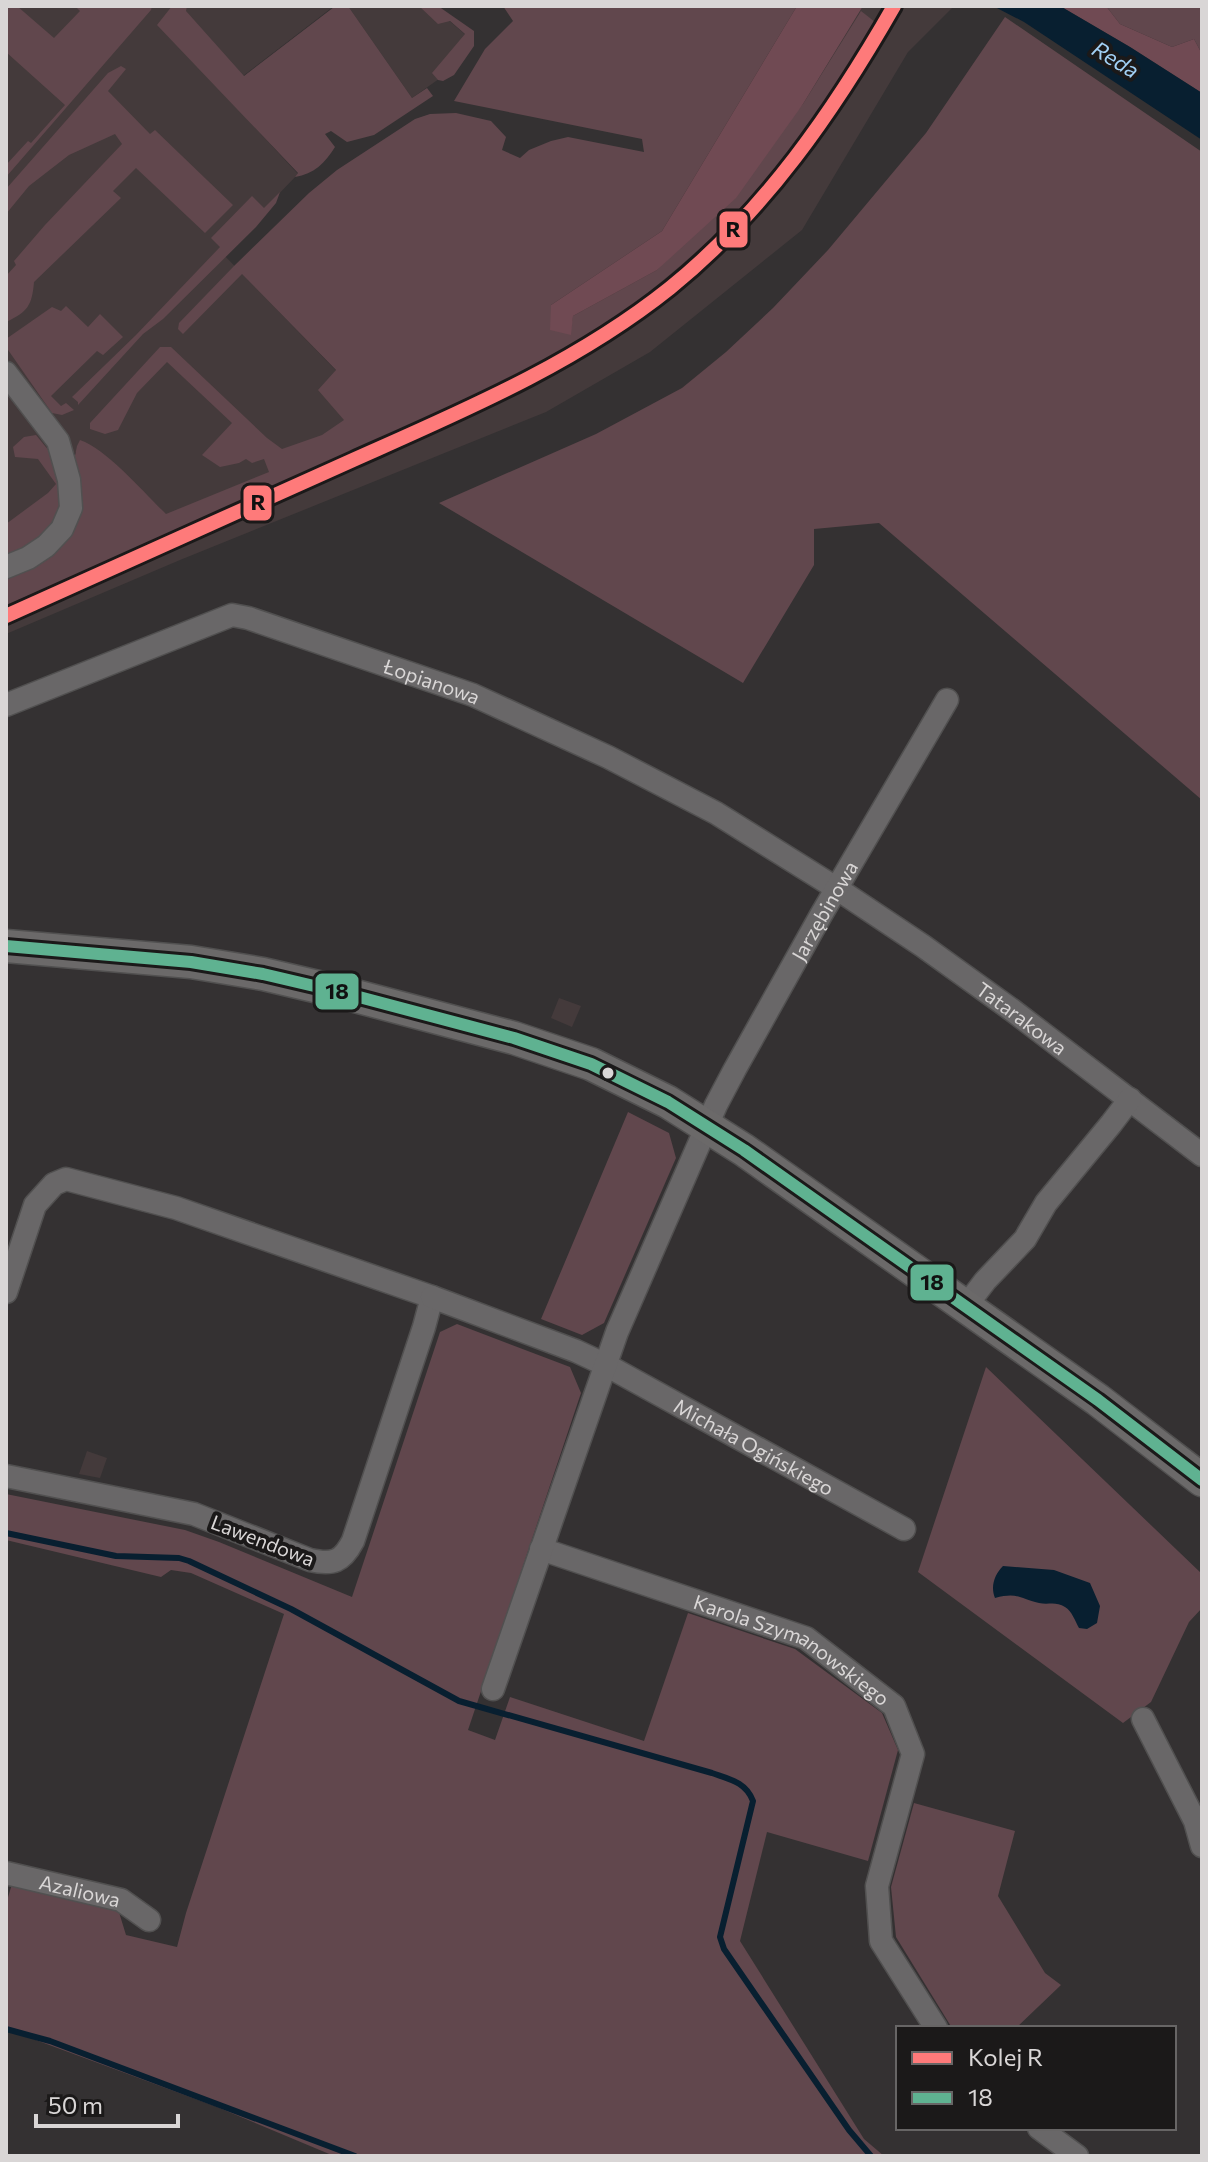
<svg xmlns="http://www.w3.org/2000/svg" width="1208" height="2162" font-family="Commissioner,sans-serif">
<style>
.built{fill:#443a3b}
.green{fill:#61474d}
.forest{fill:#704a53}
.water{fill:#081f30}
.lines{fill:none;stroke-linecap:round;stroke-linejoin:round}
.stream{stroke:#081f30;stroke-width:6}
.street-casing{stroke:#515050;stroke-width:25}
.secondary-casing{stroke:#515050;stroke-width:35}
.street{stroke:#696768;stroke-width:22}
.secondary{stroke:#6b6969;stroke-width:32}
.bus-1-casing{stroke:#1b1919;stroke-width:18}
.bus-1{stroke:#5fb291;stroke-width:12}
.rail-1-casing{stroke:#1b1919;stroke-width:20}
.rail-1{stroke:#fe7a7a;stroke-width:14}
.bus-dot{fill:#d9d6d6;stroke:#1b1919;stroke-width:3}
.labels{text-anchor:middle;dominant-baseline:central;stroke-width:8;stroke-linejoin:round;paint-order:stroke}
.street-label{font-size:20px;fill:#d9d6d6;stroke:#1b1919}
.water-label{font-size:22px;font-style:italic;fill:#a2d1f6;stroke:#1b1919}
.line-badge{stroke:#1b1919;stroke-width:3}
.pale-badge-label{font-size:22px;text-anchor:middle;font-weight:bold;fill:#111}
</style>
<rect width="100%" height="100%" fill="#343132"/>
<path class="built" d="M6 6H334L222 92 298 174 222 253 385 421 524 351 550 331 573 316 657 269 736 198 803 104 863 6H954L908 52 802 230 650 352 546 412 180 560 6 634V598L158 529 84 447 70 456 50 519 6 538Z
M348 6H432L474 42 453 69 412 98Z
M559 998 581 1006 572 1027 551 1018Z
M87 1451 107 1458 100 1478 79 1474Z"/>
<path class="green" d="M6 6H17L54 38 80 11 75 6H152L151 10 6 177V165L28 141 31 143 65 105 6 52Z
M172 6H187L186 11 244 76 334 7 348 6 412 98 427 88 433 96 374 135 347 142 331 131 325 134 335 147C325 163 314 174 295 177L298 173 157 25Z
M419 6H438L474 31V46L454 75 443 81 438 80 432 73 465 34 450 21 438 24Z
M503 6H797L662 231 551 305 570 334 573 316 657 270 803 104 861 11 875 22C834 94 787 160 729 220 689 262 639 300 593 336L590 333 560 352V354L518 378 164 538 6 605V572L58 537 77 446 80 440C108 450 144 493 166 514L269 472 264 459 252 463 246 459 239 463 220 467 202 455 232 423 167 362 137 393 118 430 105 434 90 429V423L160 347H171L267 438 282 449 322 435 344 420 318 390 336 370 242 274 183 334 178 329 179 323 234 266 309 193 337 170 415 119 430 114 456 113 491 121 506 137 502 150 520 158 529 150 551 141 568 137 644 152 642 139 454 101 485 49 513 21Z
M1106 6H1202V54L1194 39 1172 47 1120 24Z
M1005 17 1202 152V800L879 523 814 529V565L743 683 439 503 596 434 682 388 726 352 773 308 828 250 926 133Z
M121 66 126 69 108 91 150 134 155 130 233 205 205 233 136 168 113 191 121 198 34 282C32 305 28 312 6 322V276L16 265 14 261 45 225 122 144 115 134 69 155 29 186 6 214V189L108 73Z
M280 192 276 203 256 227 163 319 143 334 78 405V402L72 397 136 335 220 247 211 238 252 196 264 208Z
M66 306 88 327 100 314 123 337 103 355 97 351 51 396 61 406 66 403 74 410 62 415 52 413 6 347V339L52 307 61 311Z
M36 435 54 457 67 496 62 522 6 563V524L48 493 56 484 38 459 15 457 13 447 24 437Z
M628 1112 669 1133 676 1158 604 1323 582 1335 541 1319Z
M457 1324 570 1367 581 1393 468 1730 495 1740 510 1697 644 1741 688 1613 795 1649 882 1713 898 1750 868 1861 767 1832 740 1941 864 2139 884 2156H334L217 2107 6 2029V1904L12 1884 118 1909 126 1935 177 1947 186 1913 284 1614 191 1573 171 1570 161 1577 6 1540V1494L185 1530 219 1542 352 1597 440 1332Z
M986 1367 1202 1574V1608L1189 1622 1151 1702 1123 1723 918 1572Z
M914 1803 1015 1831 998 1896 1045 1973 1061 1985 1016 2028H952L896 1937 891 1887Z"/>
<path class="forest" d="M797 6H863L803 104 736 198 657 270 573 316 571 335 550 330 551 305 662 231Z
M1060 6H1106L1120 24 1172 47 1194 39 1202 54V93L1130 47Z"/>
<path class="water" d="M993 6H1060L1130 47 1202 93V140L1024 22Z
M1003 1566 1054 1570 1090 1583 1100 1606 1097 1623 1087 1629 1079 1628C1075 1621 1072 1611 1065 1607 1056 1601 1049 1605 1039 1603 1019 1598 1017 1592 995 1598 990 1586 995 1574 1003 1566Z"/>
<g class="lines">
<path class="stream" d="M6 1533 116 1556 179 1558 189 1561 291 1609 459 1701 712 1773C729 1779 746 1782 753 1801L720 1937 724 1949 849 2130 871 2156
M6 2029 50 2041 355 2156"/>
<defs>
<g id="street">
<path d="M6 373 58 441 69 480 71 508 62 529 46 546 28 558 6 567"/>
<path id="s1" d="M6 705 232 615 248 618 473 695 608 757 716 813 836 888 923 946 1012 1010 1202 1155"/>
<path d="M6 1292 35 1205 54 1184 66 1179 176 1208 432 1297 424 1327 353 1541C342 1562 333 1565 310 1560L194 1514 6 1476"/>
<path id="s2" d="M432 1297 576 1351 606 1365 904 1529"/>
<path d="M966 1306 985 1281 1025 1239 1046 1203 1111 1124 1130 1099"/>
<path id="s3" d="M541 1549 806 1638 894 1706 913 1754 877 1886 881 1941 936 2028"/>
<path id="s4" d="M493 1689 617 1332 716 1105 735 1069 821 915 947 700"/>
<path d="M1143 1719 1195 1821 1202 1846"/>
<path id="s5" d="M6 1873 121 1900 149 1920"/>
<path d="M1039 2128 1077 2156"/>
</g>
<path id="secondary" d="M6 946 191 962 263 974 344 993 514 1038 591 1064 668 1102 744 1150 1098 1400 1202 1480"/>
</defs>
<use href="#street" class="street-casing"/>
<use href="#secondary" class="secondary-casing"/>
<use href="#street" class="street"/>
<use href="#secondary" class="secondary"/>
<defs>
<path id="bus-1" d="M6 946 191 962 263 974 344 993 514 1038 591 1064 668 1102 744 1150 1098 1400 1202 1480"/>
</defs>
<use href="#bus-1" class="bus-1-casing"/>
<use href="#bus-1" class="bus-1"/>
<defs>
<path id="rail-1" d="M6 616C122 564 237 512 353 460 463 411 575 364 670 288 765 211 834 111 894 6"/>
</defs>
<use href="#rail-1" class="rail-1-casing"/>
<use href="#rail-1" class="rail-1"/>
</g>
<circle class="bus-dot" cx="608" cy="1073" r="7"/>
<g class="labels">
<g class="street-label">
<text stroke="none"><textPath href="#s1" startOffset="454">Łopianowa</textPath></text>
<text stroke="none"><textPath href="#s4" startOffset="848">Jarzębinowa</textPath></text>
<text stroke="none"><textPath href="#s1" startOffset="1136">Tatarakowa</textPath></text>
<text stroke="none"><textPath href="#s2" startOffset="356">Michała Ogińskiego</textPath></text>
<text transform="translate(263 1540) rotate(21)">Lawendowa</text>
<text stroke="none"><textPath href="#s3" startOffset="272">Karola Szymanowskiego</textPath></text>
<text stroke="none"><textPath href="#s5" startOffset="76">Azaliowa</textPath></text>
</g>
<g class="water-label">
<text transform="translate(1116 59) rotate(31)">Reda</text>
</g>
</g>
<g class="line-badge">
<rect x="718" y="210" width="31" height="39" rx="8" fill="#fe7a7a"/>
<rect x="242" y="484" width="31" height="38" rx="8" fill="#fe7a7a"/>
<rect x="314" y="972" width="46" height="39" rx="8" fill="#5fb291"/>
<rect x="909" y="1263" width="46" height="39" rx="8" fill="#5fb291"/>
</g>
<g class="pale-badge-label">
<text x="733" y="237">R</text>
<text x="258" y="510">R</text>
<text x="337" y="999">18</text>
<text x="932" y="1290">18</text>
</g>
<rect width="1208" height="2162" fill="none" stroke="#d9d6d6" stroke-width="16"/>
<rect x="896" y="2026" width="280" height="104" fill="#1b1919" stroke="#676565" stroke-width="2"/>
<rect x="912" y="2052" width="40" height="12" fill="#fe7a7a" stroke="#676565" stroke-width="2"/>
<text x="968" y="2066" font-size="24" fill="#d9d6d6">Kolej R</text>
<rect x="912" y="2092" width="40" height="12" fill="#5fb291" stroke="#676565" stroke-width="2"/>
<text x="968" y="2106" font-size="24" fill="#d9d6d6">18</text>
<path d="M36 2114v12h142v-12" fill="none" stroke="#d9d6d6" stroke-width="4"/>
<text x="48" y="2114" font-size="24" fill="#d9d6d6" stroke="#1b1919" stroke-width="6" paint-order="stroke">50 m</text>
</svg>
